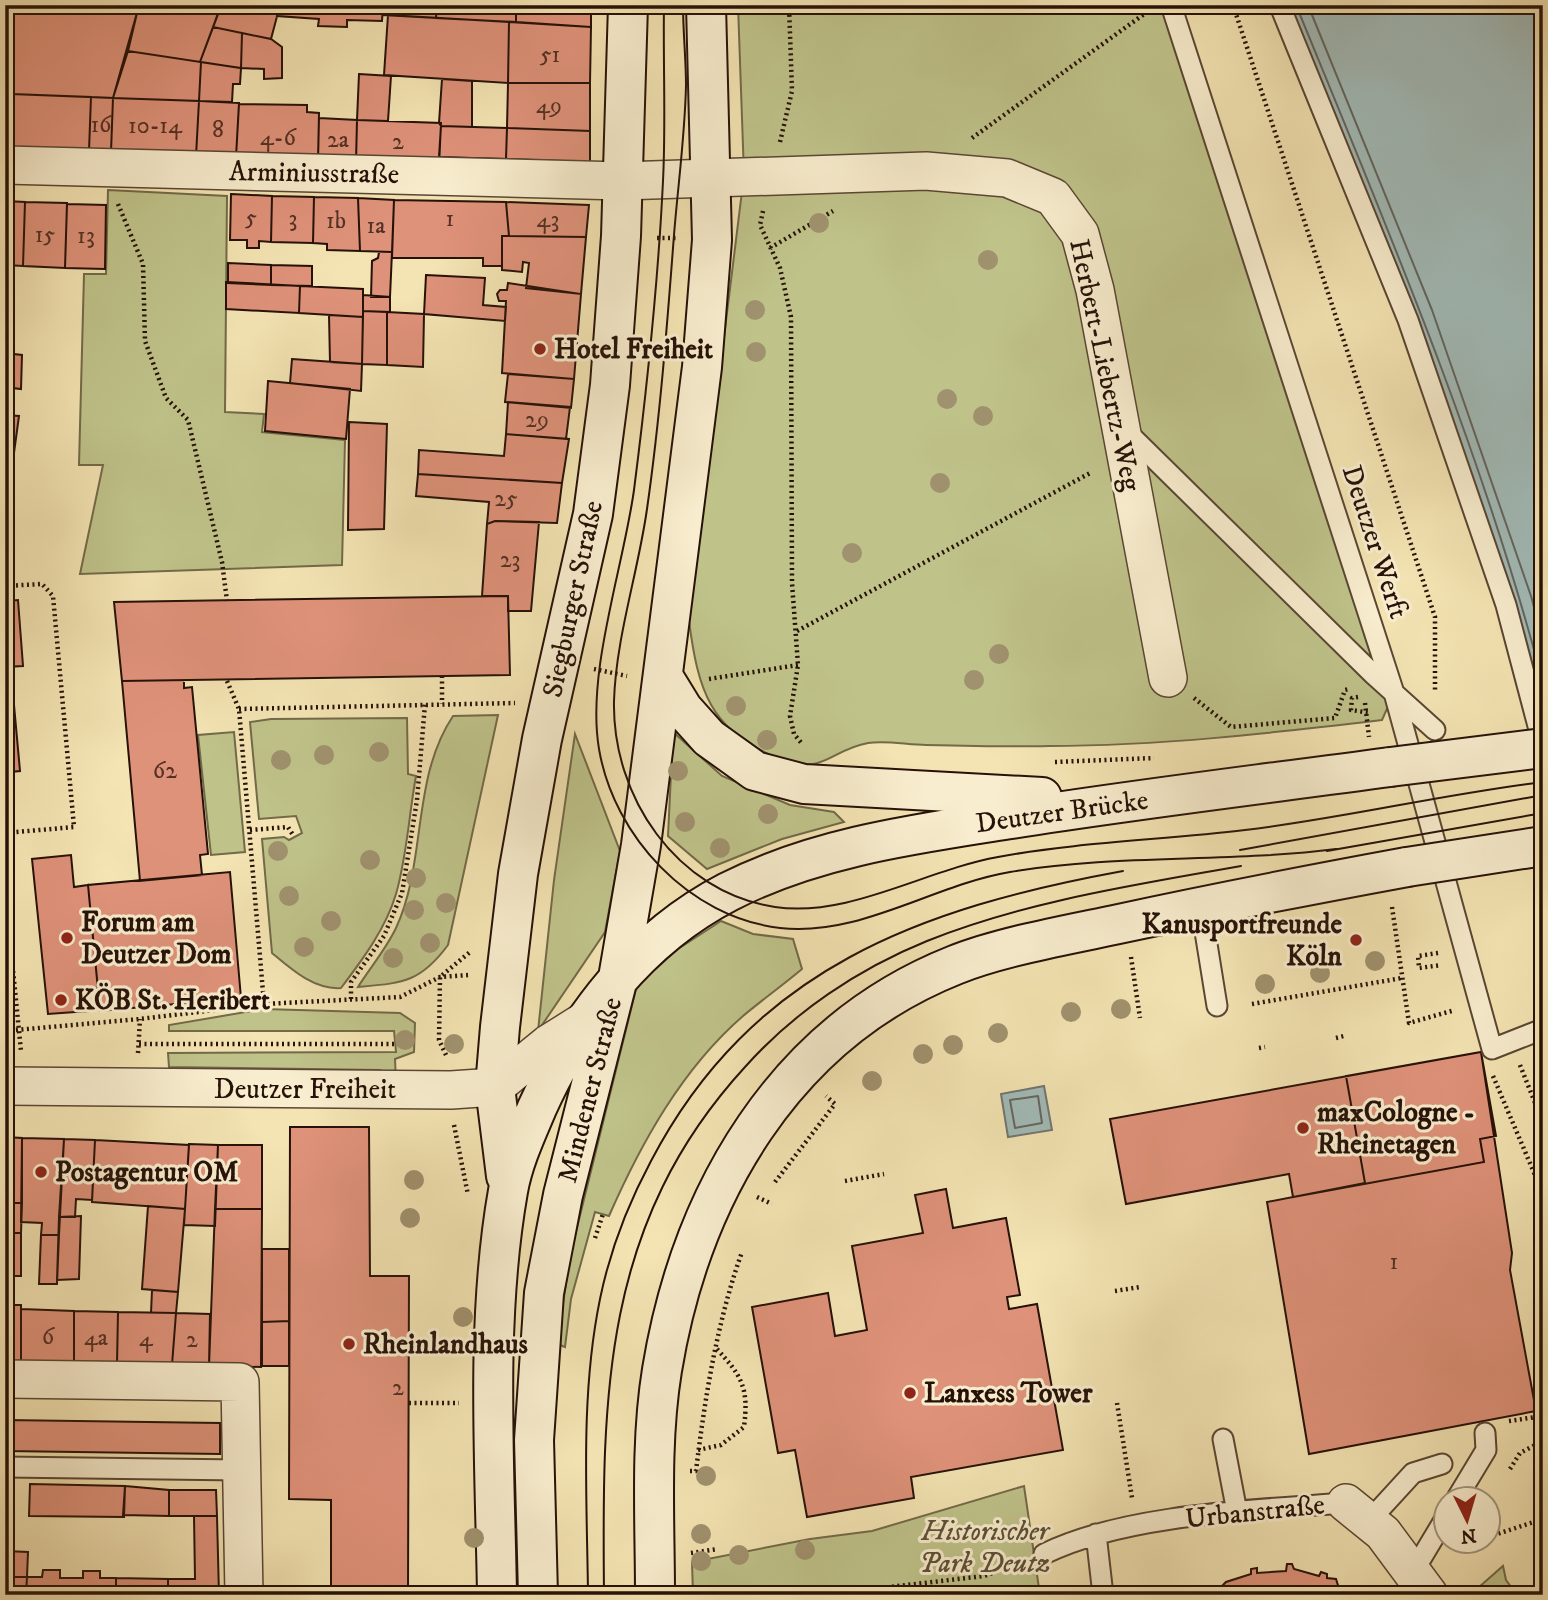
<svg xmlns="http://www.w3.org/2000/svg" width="1548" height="1600" font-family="'IM FELL DW Pica',serif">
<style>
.green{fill:#bfc38a;stroke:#726a49;stroke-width:2}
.water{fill:#a2bbb8;stroke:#707772;stroke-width:2}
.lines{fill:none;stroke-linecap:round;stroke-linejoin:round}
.shore{stroke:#646660;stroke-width:2}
.building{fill:#df927a;stroke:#261108;stroke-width:2}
.lane-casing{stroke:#5a4633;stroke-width:23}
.street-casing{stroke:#5a4633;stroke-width:40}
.secondary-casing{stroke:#261108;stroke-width:42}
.path{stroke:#261108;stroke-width:4.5;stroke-dasharray:2 3.5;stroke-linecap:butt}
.lane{stroke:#f8edce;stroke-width:19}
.street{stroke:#f8edce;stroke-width:37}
.secondary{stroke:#f8edce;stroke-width:38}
.tram{stroke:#261108;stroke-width:2}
.secondary-bridge-casing{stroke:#261108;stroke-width:42;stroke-linecap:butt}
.path-bridge{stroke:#261108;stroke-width:4.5;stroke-dasharray:2 3.5;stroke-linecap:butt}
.secondary-bridge{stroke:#f8edce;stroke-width:38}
.tree{fill:#a0926e}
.poi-dot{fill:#8f2418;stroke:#f8edce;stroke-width:2.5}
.labels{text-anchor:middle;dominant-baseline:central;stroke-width:6;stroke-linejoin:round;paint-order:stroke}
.number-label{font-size:24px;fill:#543124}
.street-label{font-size:28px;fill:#261108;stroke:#f8edce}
.poi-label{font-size:28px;font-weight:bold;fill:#261108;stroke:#f8edce;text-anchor:start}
.park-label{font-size:28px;font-style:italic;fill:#5c4f36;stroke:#f8edce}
</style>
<rect width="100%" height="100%" fill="#f4e4b3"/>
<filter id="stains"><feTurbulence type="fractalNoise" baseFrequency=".00286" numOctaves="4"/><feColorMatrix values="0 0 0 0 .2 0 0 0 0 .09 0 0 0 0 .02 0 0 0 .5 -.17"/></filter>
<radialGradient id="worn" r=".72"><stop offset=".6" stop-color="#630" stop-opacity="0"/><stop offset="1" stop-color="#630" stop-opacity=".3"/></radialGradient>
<path class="green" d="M738 5H1171L1394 693 1382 720C1272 733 1160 746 1049 746 1008 747 967 746 926 745 908 745 886 740 868 743 829 750 824 777 778 758 710 731 698 690 689 621L744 175Z
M108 190 227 196 225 412 264 414 262 432 345 440 342 565 80 574 103 465H79L84 274H106Z
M498 715 448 945C420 983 402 983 358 987 370 968 386 949 396 928 427 861 411 779 453 716Z
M407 718 408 774 416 776C409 814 407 856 396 894 386 928 363 959 341 988 314 990 291 969 272 953L262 839 284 837 289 840 302 833 296 816 259 819 250 722 271 719Z
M234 732 245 852 211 855 198 735Z
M673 732 722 776 790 805 834 812 844 822 782 839 707 869 668 836Z
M575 734 620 851 605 932 538 1031 554 880Z
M721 921 753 934 793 939 802 969C783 985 762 1000 743 1016 682 1069 641 1143 609 1216L595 1212 571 1299 565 1347 557 1344 570 1256 637 985 678 949Z
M264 1009 400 1013 415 1023 414 1052 395 1059 396 1082H380V1070L169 1067 168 1053 396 1052 394 1031H169V1025Z
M1024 1486 1040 1595H693L692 1562 810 1539 872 1531Z
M1503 1566 1506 1580 1517 1595H1470Z"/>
<path class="water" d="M1282 5H1543V745L1506 605Z
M1044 1086 1052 1130 1008 1137 1001 1094Z"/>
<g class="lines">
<path class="shore" d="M1296 5C1387 227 1482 450 1543 683
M1308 5 1432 310 1531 596 1543 641
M1038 1096 1042 1123 1015 1128 1010 1100Z"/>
</g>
<path class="building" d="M5 5H124L138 9 113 98 12 94 13 81 5 80Z
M124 5H211L220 9 200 62 128 51 138 9Z
M221 5H280L271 39 213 27Z
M280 5H383L382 21 347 20V27L318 26 319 19 277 16Z
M383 5H437L436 18 383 15Z
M437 5H516V22L436 18Z
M516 5H591V27L516 22Z
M388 15 509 22 508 83 384 75Z
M509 22 591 27 590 83H508Z
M213 27 242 33 241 68 200 62Z
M242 33 271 39 282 47V78L264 79V69L241 68Z
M128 51 201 62 199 101 113 98Z
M201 62 241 68 240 84H233L232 102 199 101Z
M359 74 391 76 388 121 357 120Z
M442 79 472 81V127L441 126 439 123Z
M5 80 13 81 11 148H5Z
M508 83H590V131L507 128Z
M12 94 91 97 89 151 11 148Z
M91 97 113 98 111 152 89 151Z
M113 98 199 101 196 156 111 152Z
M199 101 239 103 236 157 196 156Z
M239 104 307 105V112L319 113 318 161 236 157Z
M319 118 357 120 356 162 318 161Z
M357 120 441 123 439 166 356 162Z
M441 126 507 128 506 159 439 157Z
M507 128 590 131V162L506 159Z
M231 194 272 196 271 242 259 241V248H247V240H230Z
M272 196 314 197 313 243 271 242Z
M314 197 358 198 360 251 327 250V244L313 243Z
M358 198 394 200 392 252 360 251Z
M394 200 506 202 509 236H502V266H483V258H392Z
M5 201 25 202 23 266 5 265Z
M25 202 67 203 65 268 23 266Z
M506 202 589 205 586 237 509 236Z
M67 204 106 205 105 269 65 268Z
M502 236 586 237 581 294 526 288 529 263 523 262 522 272 502 270Z
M379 252H392L390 297H371L372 261 378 258Z
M228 263 271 265V285L228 283Z
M271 265 312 266V286L271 285Z
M426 275 485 278 483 305 506 307 505 321 424 314Z
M226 282 300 286 299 313 226 309Z
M508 283 581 294 574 379 502 373 506 301H499L497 294 500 290H507Z
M300 286 363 289V317L299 313Z
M363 295 390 297V312L363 311Z
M363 311 387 312V365L362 364Z
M387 312 424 314 423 367 387 365Z
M329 315 363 317 362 364 330 362Z
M5 353 22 355 21 389 5 387Z
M292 359 362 364 361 391 290 383Z
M508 374 574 379 571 408 505 402Z
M268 381 350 389 346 439 265 431Z
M508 402 570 407 566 439 506 434Z
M5 415 19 416 14 453 5 452Z
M349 422 387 424 384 529 348 530Z
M506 434 569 439 562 483 418 474 419 450 504 456Z
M418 474 562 483 557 523 495 521 487 524 489 502 416 496Z
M495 521 539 522 531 611H508V596H482L487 524Z
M508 596 510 675 122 681 114 602Z
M18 600 23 666 5 667V601Z
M122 681H184V688L192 687 208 854 200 855 202 875 140 881Z
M5 705H14L20 771 10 772 12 797 5 798Z
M71 855 74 887 88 885 98 989 86 990 89 1011 48 1014 32 859Z
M230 872 241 998 100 1011 88 885Z
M1481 1052 1496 1136 1480 1139 1484 1162 1293 1197 1289 1174 1126 1204 1110 1119Z
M1481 1052 1512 1253 1510 1270 1536 1411 1309 1454 1267 1202 1365 1183 1346 1076Z
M290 1127H369L370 1276H409L408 1595H331V1500L289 1499Z
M5 1137 22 1138V1203H5Z
M22 1138 64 1139 59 1235H41L42 1223 21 1222Z
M64 1139 95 1140 92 1200 76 1199 75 1217H59Z
M95 1140 189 1145 185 1209 92 1202Z
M189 1144 218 1145 215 1226 184 1225Z
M218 1145H262V1209H215Z
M946 1189 953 1228 1006 1218 1020 1295 1007 1297 1009 1309 1037 1304 1063 1450 911 1477 914 1498 807 1517 795 1450 778 1453 752 1307 828 1293 835 1336 867 1330 852 1246 923 1233 915 1195Z
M5 1203H22L21 1233H5Z
M148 1206 185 1209 178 1292 142 1289Z
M215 1209H262L261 1367 209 1366Z
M81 1216 79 1279 57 1280 59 1217Z
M5 1233H21V1276H5Z
M41 1235H59L57 1284H39Z
M262 1249H289V1321L262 1322Z
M152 1290 178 1292 176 1313H151Z
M5 1305H21V1363H5Z
M21 1309 74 1311V1364L21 1363Z
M74 1311 118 1312 117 1364H74Z
M118 1312 176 1313 172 1365 117 1364Z
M176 1313 210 1314 209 1366 172 1365Z
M289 1321V1366H262V1322Z
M5 1420 220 1423V1454L5 1451Z
M30 1484 125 1486 124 1517 29 1516Z
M125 1486 169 1490V1516L123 1515Z
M169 1490H216L217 1516H169Z
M194 1516H217L219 1595H168V1579H195Z
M5 1551 28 1552 27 1577H5Z
M1287 1564H1292L1294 1569 1319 1576 1321 1572 1327 1574V1578L1336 1579 1341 1595H1197L1196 1590 1221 1587 1226 1582 1251 1574V1569L1257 1568V1573L1286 1571Z
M43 1570H60V1578H83V1571H100V1578H116V1595H26L27 1577H42Z
M5 1577H27L26 1595H5Z
M116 1578 168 1579V1595H116Z"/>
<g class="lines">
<defs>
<path id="lane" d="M1171 5 1394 693 1492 1049 1543 1029
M1282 5 1280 6 1408 320 1506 605 1543 745
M1126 431 1374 675 1435 730
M1201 907 1217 1006
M1223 1439 1237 1512
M5 1467 241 1470
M1457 1498 1486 1450 1485 1433
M1369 1521 1413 1473 1442 1464
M1096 1534 1103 1595
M1044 1554C1125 1514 1256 1510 1346 1503
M1413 1572 1446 1517"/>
<path id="street" d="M5 165 622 181 926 171 1007 178 1053 197 1080 234 1095 290 1168 678
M5 1086 451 1090 495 1087 548 1044 583 1022
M5 1379 240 1382 244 1595
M1346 1503 1383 1533 1429 1595"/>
<path id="secondary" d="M664 678 683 709 709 738 755 771 804 784 1042 797
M506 1176 495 1087 500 1027 518 874 542 739 593 514 610 385 621 236 628 5
M497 1595C495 1463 485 1321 508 1191 513 1162 526 1134 537 1108 577 1019 639 938 728 892 816 847 915 834 1011 819 1137 799 1264 784 1390 767
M538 1595 534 1440 544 1293 563 1195 618 978 641 845 702 367 712 240 706 5
M655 1595C655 1521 650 1443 662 1370 691 1194 784 1033 955 965 1000 947 1066 935 1114 925 1211 904 1309 885 1407 867"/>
</defs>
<use href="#lane" class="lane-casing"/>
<use href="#street" class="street-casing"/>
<use href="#secondary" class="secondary-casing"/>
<path class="path" d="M1233 5 1435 617V693
M972 138 1147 12
M780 142 792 91 789 5
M118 204 143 264 145 341 166 398 188 420 222 562 227 601
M763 211 760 225 780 268 791 317 792 583 798 665 790 716 794 734 803 745
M657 238H676
M770 248 833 211
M5 586 42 584 53 596 74 827 5 833
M797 631 1092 472
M594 669 627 676
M442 676V704
M709 679 798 665
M227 681 239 709 264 1004
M1358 697 1352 698 1351 710 1371 713
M1194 698 1231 727 1335 718 1345 690 1349 689
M239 709 515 703
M1055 762 1154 758
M250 830 288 827 293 835
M5 889 21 1051
M1392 907 1409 1023 1455 1010
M1438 953 1418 956 1419 968 1441 965
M1131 957 1140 1018
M351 999V982L384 936 402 893 417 800 425 704
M1252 1004 1402 978
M5 1031 140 1019 264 1004 400 997 440 977 468 975
M1336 1038 1344 1036
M139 1044H398
M1259 1048 1265 1047
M138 1053 140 1019
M446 1055 439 1040 440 977 470 952
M1520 1065 1543 1123
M1493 1076 1543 1194
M454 1125 468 1195
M845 1181 884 1174
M775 1182 835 1104 826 1096
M757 1197 772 1204
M595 1238 603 1214
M1115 1291 1140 1287
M409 1403H459
M1117 1403 1132 1498
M1509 1421 1543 1416
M698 1450 721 1445 744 1427C749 1388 742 1376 716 1348
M1510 1469 1520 1453 1543 1441
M690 1471H696C705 1397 717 1322 742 1252
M1488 1537 1543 1519
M1466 1545 1478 1540
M1460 1551 1468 1540
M691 1553 718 1549
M821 1595 984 1576 1020 1563"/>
<use href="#lane" class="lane"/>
<use href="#street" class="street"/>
<use href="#secondary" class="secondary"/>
<path class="tram" d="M664 5C663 63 666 122 663 181 658 284 647 388 634 490 623 569 586 673 599 749 614 837 689 917 780 928 860 937 933 885 1010 872 1117 854 1228 863 1336 849
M683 5C683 32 686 59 686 85 685 135 678 185 674 235 667 327 660 418 647 509 638 573 616 637 614 701 612 796 676 892 775 907 849 918 925 870 998 857 1079 842 1163 840 1245 830 1345 818 1443 794 1543 782
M1240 850 1543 795
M1327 851 1543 813
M588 1595C587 1497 580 1396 600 1299 610 1250 628 1204 651 1161 752 968 921 908 1123 871
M604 1595C602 1395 602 1223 745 1067 794 1012 858 969 927 941 1027 901 1135 885 1241 866"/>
<defs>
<path id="secondary-bridge" d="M1390 767 1543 748
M1407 867 1543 846"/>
</defs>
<use href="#secondary-bridge" class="secondary-bridge-casing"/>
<path class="path-bridge" d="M1365 703 1369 737"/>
<use href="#secondary-bridge" class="secondary-bridge"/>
</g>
<g class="tree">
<circle cx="819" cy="223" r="10"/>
<circle cx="988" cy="260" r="10"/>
<circle cx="755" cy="310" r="10"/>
<circle cx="756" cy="352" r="10"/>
<circle cx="947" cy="399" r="10"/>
<circle cx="983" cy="416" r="10"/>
<circle cx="940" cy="483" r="10"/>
<circle cx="852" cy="553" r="10"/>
<circle cx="999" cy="654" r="10"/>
<circle cx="974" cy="680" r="10"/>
<circle cx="736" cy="706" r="10"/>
<circle cx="767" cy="740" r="10"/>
<circle cx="379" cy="752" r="10"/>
<circle cx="324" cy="755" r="10"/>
<circle cx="281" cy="760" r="10"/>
<circle cx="678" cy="771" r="10"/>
<circle cx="768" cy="814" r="10"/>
<circle cx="685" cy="822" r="10"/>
<circle cx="720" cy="848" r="10"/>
<circle cx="278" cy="851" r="10"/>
<circle cx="370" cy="860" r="10"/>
<circle cx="416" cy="878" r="10"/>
<circle cx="289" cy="896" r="10"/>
<circle cx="446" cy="903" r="10"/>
<circle cx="414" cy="910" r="10"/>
<circle cx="331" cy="921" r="10"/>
<circle cx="430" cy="943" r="10"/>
<circle cx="304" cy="947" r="10"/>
<circle cx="393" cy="958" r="10"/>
<circle cx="1375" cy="961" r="10"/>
<circle cx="1320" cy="973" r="10"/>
<circle cx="1265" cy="984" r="10"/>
<circle cx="1121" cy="1009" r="10"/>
<circle cx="1071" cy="1012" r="10"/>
<circle cx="998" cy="1033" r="10"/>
<circle cx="405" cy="1040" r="10"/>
<circle cx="454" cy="1044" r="10"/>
<circle cx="953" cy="1045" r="10"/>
<circle cx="923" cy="1054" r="10"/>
<circle cx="872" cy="1081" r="10"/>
<circle cx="414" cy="1180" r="10"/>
<circle cx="410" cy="1218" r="10"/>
<circle cx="463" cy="1317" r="10"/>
<circle cx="706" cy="1476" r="10"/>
<circle cx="701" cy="1534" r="10"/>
<circle cx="474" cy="1538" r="10"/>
<circle cx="805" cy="1550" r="10"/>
<circle cx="739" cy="1555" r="10"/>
<circle cx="701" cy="1561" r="10"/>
</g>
<g class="poi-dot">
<circle cx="540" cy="349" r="7"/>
<circle cx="67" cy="938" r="7"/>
<circle cx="1356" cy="940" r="7"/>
<circle cx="61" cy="1000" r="7"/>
<circle cx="1303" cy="1128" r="7"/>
<circle cx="41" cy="1172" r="7"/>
<circle cx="349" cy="1344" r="7"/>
<circle cx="910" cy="1393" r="7"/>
</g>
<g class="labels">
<g class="number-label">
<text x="550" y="55">51</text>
<text x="549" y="106">49</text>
<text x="101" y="125">16</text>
<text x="155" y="126">10-14</text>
<text x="218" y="130">8</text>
<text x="278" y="138">4-6</text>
<text x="338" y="140">2a</text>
<text x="398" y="142">2</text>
<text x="251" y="218">5</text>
<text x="293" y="219">3</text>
<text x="450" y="219">1</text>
<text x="548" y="220">43</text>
<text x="336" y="221">1b</text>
<text x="376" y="226">1a</text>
<text x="45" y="235">15</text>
<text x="86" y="236">13</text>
<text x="537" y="420">29</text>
<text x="506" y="499">25</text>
<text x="510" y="560">23</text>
<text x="165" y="771">62</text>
<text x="1394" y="1262">1</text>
<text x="48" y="1337">6</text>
<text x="96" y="1338">4a</text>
<text x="146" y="1339">4</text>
<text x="192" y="1340">2</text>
<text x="398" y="1388">2</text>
</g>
<g class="street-label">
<text transform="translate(314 173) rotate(1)">Arminiusstraße</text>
<text transform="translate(1105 365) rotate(78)">Herbert-Liebertz-Weg</text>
<text transform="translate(1375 542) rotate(72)">Deutzer Werft</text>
<text transform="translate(573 599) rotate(-78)">Siegburger Straße</text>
<text transform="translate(1062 812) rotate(-8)">Deutzer Brücke</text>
<text x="305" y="1089">Deutzer Freiheit</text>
<text transform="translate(590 1090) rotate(-76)">Mindener Straße</text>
<text transform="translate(1255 1512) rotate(-6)">Urbanstraße</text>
</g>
<g class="poi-label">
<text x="554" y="349">Hotel Freiheit</text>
<text x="81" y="922">Forum am<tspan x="81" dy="32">Deutzer Dom</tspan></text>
<text x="1342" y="924" text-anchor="end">Kanusportfreunde<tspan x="1342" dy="32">Köln</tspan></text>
<text x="75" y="1000">KÖB St. Heribert</text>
<text x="1317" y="1112">maxCologne -<tspan x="1317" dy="32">Rheinetagen</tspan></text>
<text x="55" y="1172">Postagentur OM</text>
<text x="363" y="1344">Rheinlandhaus</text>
<text x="924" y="1393">Lanxess Tower</text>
</g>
<g class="park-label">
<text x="985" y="1531">Historischer<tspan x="985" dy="32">Park Deutz</tspan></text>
</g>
</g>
<rect width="1548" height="1600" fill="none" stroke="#f4e4b3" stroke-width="28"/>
<rect x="7" y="7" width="1534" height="1586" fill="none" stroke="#261108" stroke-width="3.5"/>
<rect x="14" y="14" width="1520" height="1572" fill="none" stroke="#261108" stroke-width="2"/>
<g transform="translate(1467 1520) rotate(175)"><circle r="33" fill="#f8edce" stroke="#a4957f" stroke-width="2"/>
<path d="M0-5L12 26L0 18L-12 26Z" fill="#8f2418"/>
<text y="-10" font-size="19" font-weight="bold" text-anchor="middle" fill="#261108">N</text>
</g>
<rect width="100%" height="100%" filter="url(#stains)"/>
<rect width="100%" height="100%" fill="url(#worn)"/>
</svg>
